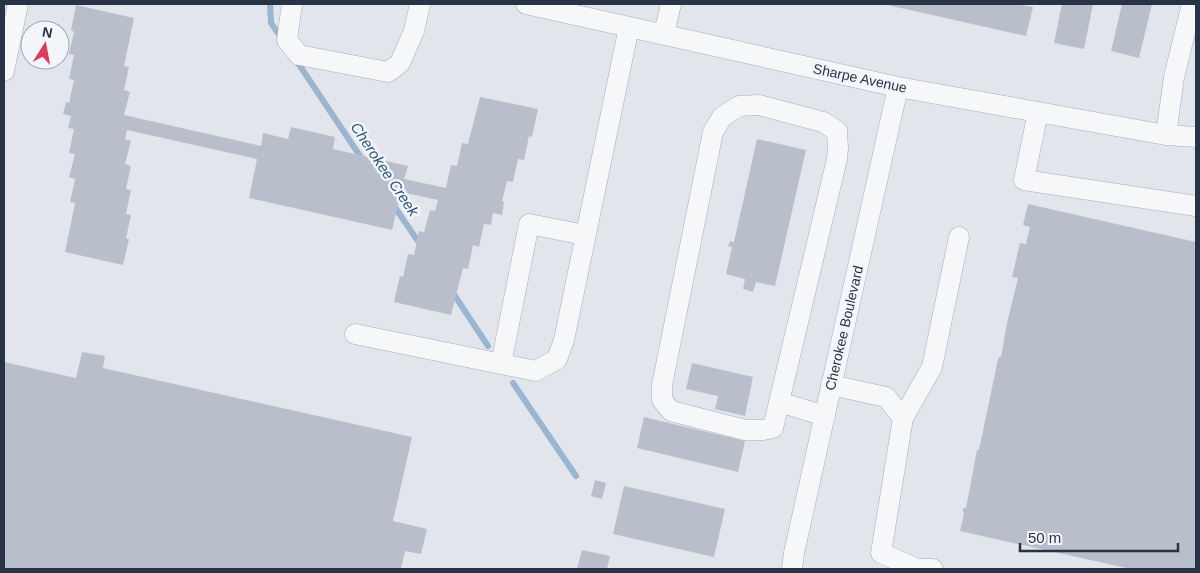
<svg xmlns="http://www.w3.org/2000/svg" width="1200" height="573" font-family="Helvetica,sans-serif">
<style>
.lines{fill:none;stroke-linecap:round;stroke-linejoin:round}
.stream{stroke:#9ab5cf;stroke-width:6}
.building{fill:#b8bfca}
.minor-casing{stroke:#a6adb7;stroke-width:21}
.minor{stroke:#f5f7f9;stroke-width:20}
.labels{text-anchor:middle;dominant-baseline:central;stroke-width:5;stroke-linejoin:round;paint-order:stroke}
.street-label{font-size:14px;fill:#283445;stroke:#f2f5f9}
.water-label{font-size:15px;font-style:italic;fill:#2e547e;stroke:#f2f5f9}
</style>
<rect width="100%" height="100%" fill="#e2e6ec"/>
<g class="lines">
<path class="stream" d="M270 4 271 23 282 39
M296 60 364 162
M392 203 422 247
M451 290 488 346
M513 383 576 476"/>
</g>
<path class="building" d="M883 4H1016L1033 7 1026 36Z
M1062 4H1093L1084 49 1054 43Z
M1122 4H1152L1139 58 1111 51Z
M76 5 134 18 124 66 129 67 124 90 130 92 124 115 261 146 263 133 288 139 291 127 335 137 333 149 408 166 404 179 446 188 451 165 457 166 462 143 468 144 480 97 538 109 532 137 529 136 524 160 518 159 513 182 507 181 502 201 504 202 502 215 493 213 491 225 484 224 479 247 473 245 468 269 463 268 451 315 394 302 400 276 403 277 408 254 414 255 419 231 424 232 430 210 435 211 438 200 401 192 392 230 249 198 257 159 127 130 125 139 131 141 125 164 131 166 126 189 131 190 126 214 131 215 126 238 129 239 123 265 65 252 75 203 70 202 75 179 69 177 75 154 69 153 74 129 68 128 71 116 63 114 66 102 69 103 74 80 69 79 74 55 69 54 74 32 71 30Z
M757 139 806 150 775 286 756 282 753 292 743 289 745 279 726 274 732 247 728 246 730 241 734 242Z
M1028 204 1196 242V569H1131L960 531 964 513 963 512V508H966L977 450H979L998 359 999 357H1001L1007 323 1018 278 1012 277 1020 243 1026 244 1030 227 1023 225Z
M82 352 105 356 103 368 412 437 393 521 427 529 421 554 405 551 401 569H4V362L76 378Z
M692 363 753 377 745 416 715 409 718 396 686 389Z
M644 417 745 441 738 472 637 448Z
M595 480 606 483 602 499 591 496Z
M624 486 725 509 714 557 613 534Z
M582 550 610 556 607 569H577Z"/>
<g class="lines">
<defs>
<path id="minor" d="M292 4 287 40 299 55 388 72 400 63 414 31 420 4
M526 4 898 87 1166 135 1196 137
M664 34 671 4
M4 71 18 4
M1038 112 1024 180 1196 206
M1166 135 1174 77 1192 4
M355 334 536 371 557 359 564 340 629 27
M501 364 529 224 585 235
M831 385 886 397 903 418 881 553 917 569H933
M779 402 837 159 838 148 837 131 823 122 759 105 739 106 722 117 713 132 662 385V400L671 411 745 430H763L773 428 779 402 825 416
M903 418 932 367 959 237
M792 569 794 553 898 87"/>
</defs>
<use href="#minor" class="minor-casing"/>
<use href="#minor" class="minor"/>
</g>
<g class="labels">
<g class="street-label">
<text transform="translate(860 78) rotate(12)">Sharpe Avenue</text>
<text transform="translate(844 328) rotate(-77)">Cherokee Boulevard</text>
</g>
<g class="water-label">
<text transform="translate(385 169) rotate(56)">Cherokee Creek</text>
</g>
</g>
<rect width="1200" height="573" fill="none" stroke="#283445" stroke-width="10"/>
<g transform="translate(45 45) rotate(11)"><circle r="24" fill="#f2f5f9" stroke="#a1a8b1"/>
<path d="M0-4L9 19L0 12L-9 19Z" fill="#db3c59"/>
<text y="-8" font-size="14" font-weight="bold" text-anchor="middle" fill="#283445">N</text>
</g>
<path d="M1020 543v8h158v-8" fill="none" stroke="#283445" stroke-width="2.5"/>
<text x="1028" y="543" font-size="15" fill="#283445" stroke="#f2f5f9" stroke-width="4" paint-order="stroke">50 m</text>
</svg>
